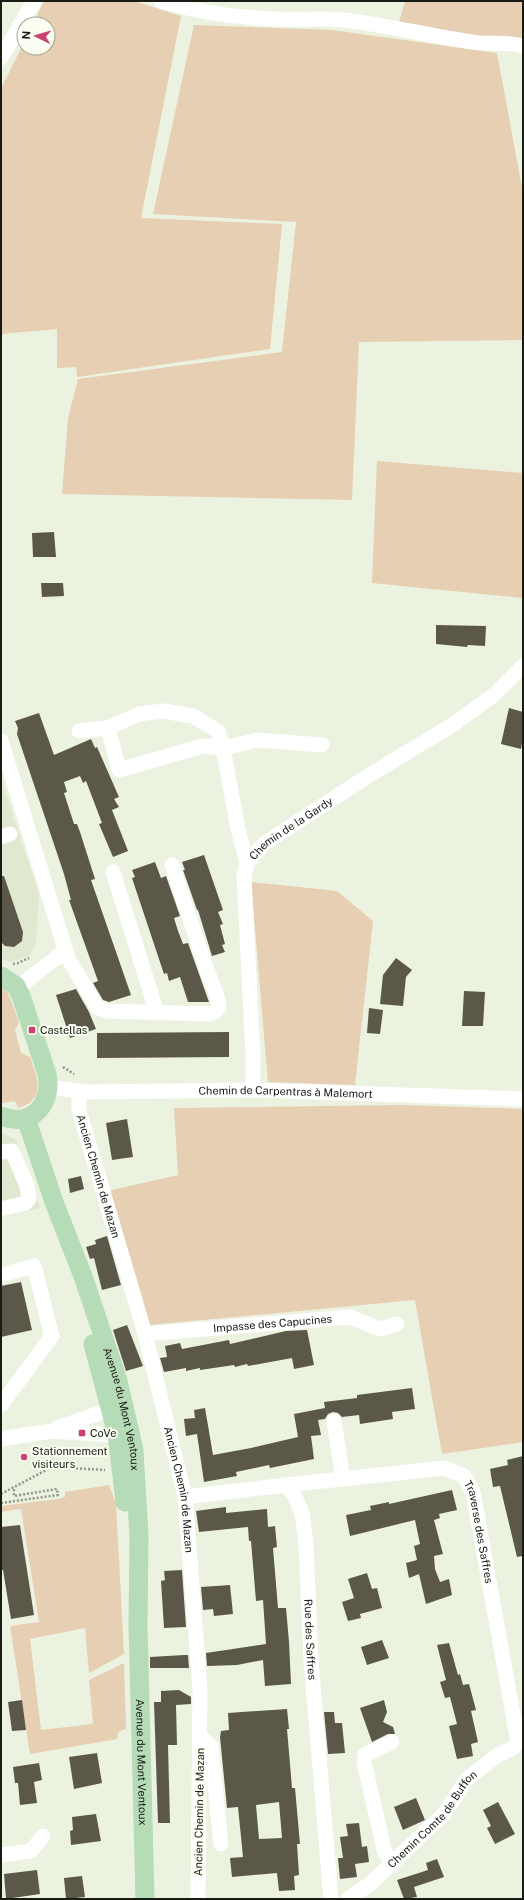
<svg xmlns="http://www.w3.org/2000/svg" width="524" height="1900" font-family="'Public Sans',sans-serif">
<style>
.built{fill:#e0e8cf}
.green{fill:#e6cfb2}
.building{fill:#5b5849;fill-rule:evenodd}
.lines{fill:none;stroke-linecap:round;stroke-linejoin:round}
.path{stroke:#919588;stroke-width:2.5;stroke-dasharray:2 2;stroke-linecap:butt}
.minor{stroke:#fff;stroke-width:15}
.major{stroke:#b6dbb7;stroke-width:19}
.poi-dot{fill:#cc4073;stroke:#fafff1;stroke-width:1.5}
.labels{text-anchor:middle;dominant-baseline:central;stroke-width:4;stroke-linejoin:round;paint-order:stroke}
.street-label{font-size:11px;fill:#181a14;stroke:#fafff1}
.poi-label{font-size:11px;fill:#181a14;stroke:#fafff1;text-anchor:start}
</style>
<rect width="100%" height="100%" fill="#ecf2e0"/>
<path class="built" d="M1 779 39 894 36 944 29 956 12 962 1 959Z
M1 1132 16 1140 40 1208 1 1217Z"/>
<path class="green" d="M44 1H134L181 16 141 218 282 224 270 349 77 377 76 367 57 368V329L1 334V89L24 42V48H48V24H33Z
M405 1H523V40L488 38 399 22Z
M194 25 332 30 497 53 523 193V340L359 342 352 500 62 494 68 418 78 379 282 352 296 222 153 214Z
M377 461 523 473V598L372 583Z
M251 882 337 891 373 921 355 1085 268 1082Z
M1 987 8 993 19 1022 15 1030 21 1053 30 1057C37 1077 47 1100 18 1108L15 1101 3 1103 1 1101Z
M403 1105 523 1109V1442L442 1454 415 1300 149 1325 108 1191 178 1175 174 1108Z
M109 1485 116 1503 124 1654 89 1673 85 1628 30 1639 41 1730 93 1724 89 1680 124 1663 126 1729 118 1732 117 1739 30 1754 10 1626 39 1622 21 1509 1 1512V1506L58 1499 65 1497V1492Z"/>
<path class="building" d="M54 532 56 557H33L32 533Z
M41 583H63L64 596 42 597Z
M436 625 486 626 485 646 468 645 467 647 436 644Z
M509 708 523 712V738L521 749 501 744Z
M39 713 54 755 91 739 95 748 97 747 119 797 114 799 119 807 112 810 128 851 113 857 99 824 102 823 86 781 83 783 80 776 64 782 67 792 64 793 74 824H77L80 832 95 879 91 880 131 995 109 1002 103 1000 93 983 98 981 69 900H71L64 874 17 734 18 728 15 721Z
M204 855 223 910 218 912 223 924 220 925 225 944 222 945 225 952 212 956 198 910H197L183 870H185L182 862Z
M155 862 161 878 166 876 180 916 174 918 178 931 183 944 188 943 209 1002H188L180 977 169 981 167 973 164 974 132 878 135 877 132 870Z
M1 876H4L23 932 22 941 14 947 5 946 1 942Z
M396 958 412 970 406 977 403 1006 380 1004 383 975Z
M76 989 89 1012 96 1029 70 1038 56 995Z
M464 991 485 992 483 1026H462Z
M369 1008 383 1010 380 1034 367 1033Z
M229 1032V1057L97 1058V1033Z
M127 1119 133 1157 112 1160 106 1123Z
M81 1176 84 1189 70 1193 68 1179Z
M107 1236 121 1285 102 1290 94 1258 90 1259 86 1247 96 1244 95 1240Z
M21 1282 32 1330 1 1337V1286Z
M127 1325 143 1366 126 1371 113 1330Z
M307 1330 314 1365 294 1369 292 1358 248 1366 247 1364 235 1367 234 1365 200 1370V1368L186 1371V1368L164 1372 160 1358 167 1357 165 1346 180 1343 182 1349 229 1340 230 1344 286 1331Z
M412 1388 415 1409 392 1412 393 1419 360 1424 359 1415 342 1417 338 1413 333 1412 328 1414 325 1419 318 1420 321 1435 311 1436 314 1459 270 1468 269 1465 236 1472 237 1476 204 1482 197 1434 186 1436 184 1419 195 1418 194 1410 205 1408 213 1455 251 1448 298 1437 294 1414 325 1408 324 1402 357 1398V1395Z
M523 1456V1556L517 1557 500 1486 493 1487 490 1469 508 1465 507 1460Z
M452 1490 457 1510 439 1514 440 1518 434 1520 443 1554 434 1556 435 1569 440 1582 449 1579 452 1595 426 1604 419 1574 409 1578 406 1563 417 1560 414 1546 420 1544 415 1520 350 1536 346 1515 371 1510 370 1506 389 1502V1504Z
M226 1507V1513L267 1509 268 1527 275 1526 277 1547 273 1548 278 1608H286L289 1642 291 1684 265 1686 263 1660 237 1665 207 1666 206 1653 266 1644 263 1600 256 1601 251 1541H249L248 1527 199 1532 196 1511Z
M20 1525 34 1615 11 1619 3 1570H1V1527Z
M182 1570 186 1627 164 1628 161 1581 165 1580 164 1571Z
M367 1573 372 1589 377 1588 382 1608 360 1614 361 1618 348 1621 342 1602 354 1598 348 1579Z
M230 1585 233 1614 214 1616 213 1609 203 1610 201 1587Z
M382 1640 389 1658 367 1665 361 1647Z
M449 1643 458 1675 460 1674 463 1685 469 1684 476 1710 471 1711 478 1742 471 1744 473 1756 457 1759 449 1726 457 1724 450 1697 445 1698 440 1682 446 1680 437 1645Z
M184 1655H188L189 1668H150V1657Z
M179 1690 191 1697V1704L176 1705 177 1745H168L170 1823H158L154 1702H161V1691Z
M22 1700 26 1730 12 1731 8 1702Z
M384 1700 387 1712 383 1722 393 1727 395 1734H388L372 1742 360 1708Z
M287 1709 289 1729H287L292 1788H295L300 1844H297L299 1875 294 1876 295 1890 279 1891 277 1873 232 1877 230 1858 243 1857 238 1807 227 1808 220 1737 221 1731 229 1730 228 1713ZM279 1802 282 1838 259 1839 256 1805Z
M324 1712H334L335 1723H342L345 1753 328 1754Z
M97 1753 102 1783 74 1789 69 1757Z
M39 1763 42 1780 34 1782 37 1803 20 1805 18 1783H15L13 1767Z
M416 1798 425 1820 403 1830 394 1807Z
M498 1802 515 1834 495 1844 487 1828 491 1826 483 1810Z
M96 1814 101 1841 71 1845 70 1831 73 1830 72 1817Z
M359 1823 362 1847 367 1846 369 1862 355 1864 357 1877 340 1879 338 1858H343L340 1837 348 1836 346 1824Z
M437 1859 444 1877 414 1887 417 1897 404 1899 397 1880 428 1870 426 1863Z
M37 1870 40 1894 6 1899 4 1874Z
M82 1876 85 1897 66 1899 64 1878Z"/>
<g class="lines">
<path class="path" d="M13 964 18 963 29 958
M63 1067 74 1074
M52 1467 105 1470
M1 1494 52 1467 51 1445
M1 1503 58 1495 57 1489 14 1496V1487"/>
<g class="minor">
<path d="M161 1C198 12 238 18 277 19 299 20 322 18 344 20 387 25 429 36 472 42 488 45 507 41 523 46"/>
<path d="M1 58 34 1"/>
<path d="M79 731 108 728"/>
<path d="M1 741 68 958 97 1007 107 1011 210 1014 216 1011 219 1007 217 996 207 970 172 865"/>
<path d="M1 837 10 834"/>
<path d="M247 863 238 829 223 748 203 746 119 770 108 728 139 714 163 711 193 716 218 731 223 748 257 740 322 745"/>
<path d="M113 872 157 1013"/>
<path d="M18 990 26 981 65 951"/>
<path id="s1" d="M49 1087 85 1092 253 1090 523 1099"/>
<path id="s2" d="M253 1090V1056L244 876 247 863 265 843 368 776 454 724 495 694 523 666"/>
<path id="s3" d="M79 1092V1110L145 1334 185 1497 200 1689 198 1899"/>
<path d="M1 1152 12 1151 27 1186 29 1199 26 1203 1 1209"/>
<path d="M1 1275 34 1266 52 1336 1 1405"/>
<path id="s4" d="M145 1334 350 1317 380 1329 397 1324"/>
<path d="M334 1421 343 1479"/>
<path d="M57 1428 111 1409 119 1411"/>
<path d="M1 1439 51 1431 112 1435 117 1434 122 1425"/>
<path id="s5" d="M286 1485 444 1468 464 1476 473 1492 518 1742"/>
<path id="s6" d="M185 1497 286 1485 294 1495 302 1513 306 1545 311 1661 331 1899"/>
<path d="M199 1735 211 1746 221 1844"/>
<path d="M392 1742 365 1755 364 1762 385 1853 393 1864"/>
<path d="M1 1855 31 1851 43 1836"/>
<path id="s7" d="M348 1899 370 1884 444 1814 467 1779 498 1755 513 1748 518 1742"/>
</g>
<g class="major">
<path d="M1 976 16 986 21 996 47 1074C53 1103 32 1129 1 1116"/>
<path id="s8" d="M26 1118 54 1202 84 1279 118 1381 134 1450 139 1536 138 1625 145 1899"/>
<path d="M93 1344 117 1434 125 1502"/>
</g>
</g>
<g class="poi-dot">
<rect x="28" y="1026" width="8" height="8" rx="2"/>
<rect x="78" y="1429" width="8" height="8" rx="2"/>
<circle cx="24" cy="1457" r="4"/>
</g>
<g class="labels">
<g class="street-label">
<text stroke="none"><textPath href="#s2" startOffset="284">Chemin de la Gardy</textPath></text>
<text stroke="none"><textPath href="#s1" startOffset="237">Chemin de Carpentras à Malemort</textPath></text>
<text stroke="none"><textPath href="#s3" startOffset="87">Ancien Chemin de Mazan</textPath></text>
<text stroke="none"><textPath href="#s4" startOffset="128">Impasse des Capucines</textPath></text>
<text stroke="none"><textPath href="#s8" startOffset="307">Avenue du Mont Ventoux</textPath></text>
<text stroke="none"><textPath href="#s3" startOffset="411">Ancien Chemin de Mazan</textPath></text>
<text stroke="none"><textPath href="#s5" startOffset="239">Traverse des Saffres</textPath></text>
<text stroke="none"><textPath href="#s6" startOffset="261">Rue des Saffres</textPath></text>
<text stroke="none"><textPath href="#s8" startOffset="662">Avenue du Mont Ventoux</textPath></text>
<text transform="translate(199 1812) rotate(-89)">Ancien Chemin de Mazan</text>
<text stroke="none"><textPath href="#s7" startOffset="117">Chemin Comte de Buffon</textPath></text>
</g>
<g class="poi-label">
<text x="40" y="1030">Castellas</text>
<text x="90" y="1433">CoVe</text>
<text x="32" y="1451">Stationnement<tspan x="32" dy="13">visiteurs</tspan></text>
</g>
</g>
<rect width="524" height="1900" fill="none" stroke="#181a14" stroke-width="4"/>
<g transform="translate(36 36) rotate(275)"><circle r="19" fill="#fafff1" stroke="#a0a399"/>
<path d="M0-3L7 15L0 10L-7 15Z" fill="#cc4073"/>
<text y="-6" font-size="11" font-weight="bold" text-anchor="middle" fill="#181a14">N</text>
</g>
</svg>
